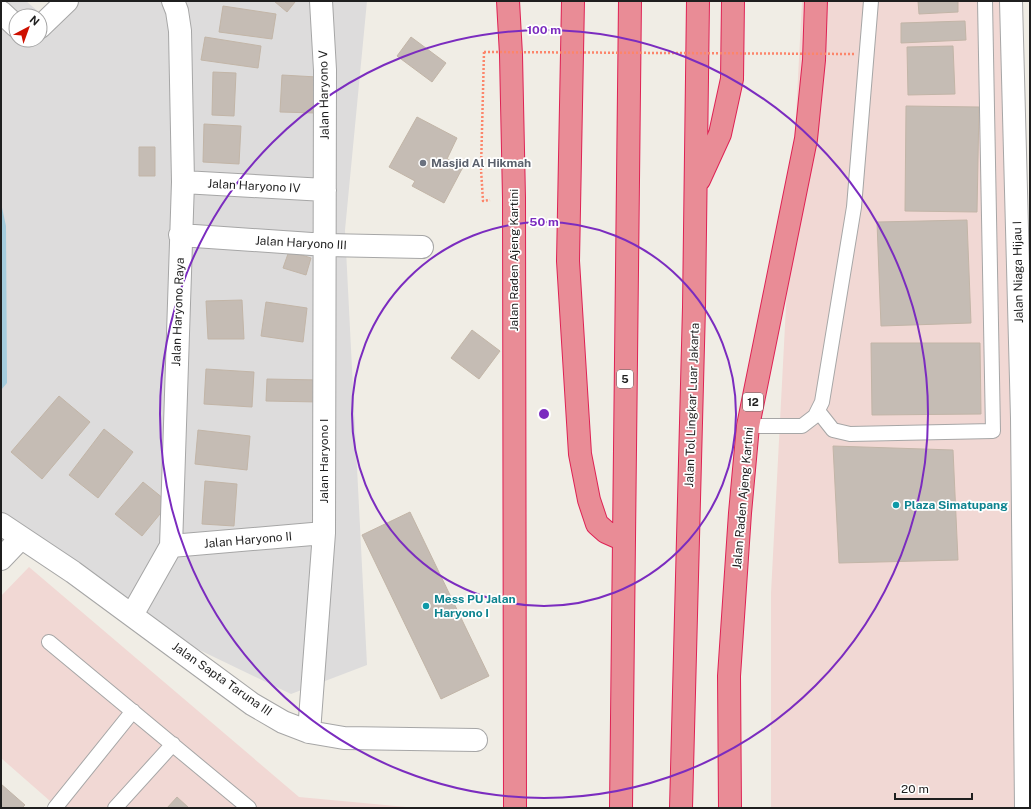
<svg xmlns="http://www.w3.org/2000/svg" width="1031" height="809" font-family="'Public Sans',sans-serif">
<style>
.residential{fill:#dddcdc;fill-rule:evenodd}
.commercial{fill:#f1d8d4}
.water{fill:#a5cdde}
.building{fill:#c5bcb4;stroke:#c2b5a7}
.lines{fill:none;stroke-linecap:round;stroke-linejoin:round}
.lane-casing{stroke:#a6a6a6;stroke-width:16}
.street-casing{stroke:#a6a6a6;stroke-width:24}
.highway-casing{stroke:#de2254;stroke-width:24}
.path{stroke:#fc856a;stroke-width:2.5;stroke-dasharray:2 2;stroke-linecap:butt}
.lane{stroke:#fff;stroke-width:14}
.street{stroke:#fff;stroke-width:22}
.highway{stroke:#e98c96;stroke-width:22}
.path-bridge{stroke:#fc856a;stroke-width:2.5;stroke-dasharray:2 2;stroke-linecap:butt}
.ring{fill:none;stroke:#7b2cbf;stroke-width:2}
.worship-dot{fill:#6b7280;stroke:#fff;stroke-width:1.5}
.culture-dot{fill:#0f9aa8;stroke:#fff;stroke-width:1.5}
.labels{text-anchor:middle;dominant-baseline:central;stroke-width:3.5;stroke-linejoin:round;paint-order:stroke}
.shield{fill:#fff;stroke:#626262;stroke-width:1}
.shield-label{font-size:11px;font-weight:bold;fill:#1f1f1f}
.street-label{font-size:12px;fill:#1f1f1f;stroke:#fff}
.worship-label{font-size:12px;font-weight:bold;fill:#5b616d;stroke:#fff;text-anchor:start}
.culture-label{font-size:12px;font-weight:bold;fill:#0d838f;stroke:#fff;text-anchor:start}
.centre{fill:#7b2cbf;stroke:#fff;stroke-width:2}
.ring-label{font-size:12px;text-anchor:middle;font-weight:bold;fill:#7b2cbf;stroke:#fff;stroke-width:3.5;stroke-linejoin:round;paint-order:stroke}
</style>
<rect width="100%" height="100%" fill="#f0ede5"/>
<path class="residential" d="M1 1H26L54 25 75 1H367L345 230 367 665 291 694 131 617 22 539 1 561ZM16 16H40V40H16Z"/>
<path class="commercial" d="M802 1H1004L1017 808H771V593Z
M29 567 299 797 417 808H58L1 758V596Z"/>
<path class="water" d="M1 203 6 226 7 383 1 390Z"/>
<path class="building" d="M274 1H294L295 2 287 12Z
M918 1H958V12L919 14Z
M223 6 276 14 272 39 219 32Z
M965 21 966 40 901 43V23Z
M205 37 261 46 258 68 201 60Z
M411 37 446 63 432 82 397 56Z
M953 46 955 94 908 95 907 47Z
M213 72 236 73 234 116 212 115Z
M282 75 317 77 316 113 280 112Z
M906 106 979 107 977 212 905 211Z
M417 117 457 138 447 159 463 167 444 203 412 186 415 181 389 167Z
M204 124 241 126 239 164 203 162Z
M139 147H155V176H139Z
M967 220 971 323 881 326 877 222Z
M289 251 311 258 306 275 283 268Z
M242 300 244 339H208L206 301Z
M266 302 307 308 303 342 261 336Z
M472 330 500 351 479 379 451 358Z
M871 343H980L981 414 872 415Z
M206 369 254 372 252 407 204 404Z
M267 379 320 380 319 402 266 401Z
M59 396 90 422 42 479 11 452Z
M104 429 133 452 98 498 69 475Z
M198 430 250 436 247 470 195 464Z
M833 446 953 450 958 560 839 563Z
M205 481 237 484 234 526 202 524Z
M143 482 169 503 142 536 115 514Z
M410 512 489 676 441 699 362 535Z
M1 784 25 805 22 808H1Z
M177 797 189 808H167Z"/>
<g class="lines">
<defs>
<path id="lane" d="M818 411 833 430 850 434 993 431 985 1
M748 426H802L815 416 822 402 854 207 871 1
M49 642 249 808
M55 808 133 711
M115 808 173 744"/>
<path id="street" d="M1011 1 1022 418 1026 808
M1 12 16 26
M40 27 67 1
M183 182 325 190
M180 235 326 245 422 247
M1 524 73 572 252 704 283 722 309 732 344 738 476 740
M171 546 324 533
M1 559 21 538
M132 615 171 546 183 182 180 31 177 11 173 1
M309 732 324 533 325 70 321 1"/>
<path id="highway" d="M508 1 511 55 514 198 515 808
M573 1 568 261 580 454 589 500 597 524 606 532 624 540
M699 180 720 134 732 79 733 1
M621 808 630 1
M681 808 694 307 698 1
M730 808 729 676 740 513 748 426 806 139 814 60 816 1"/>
</defs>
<use href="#lane" class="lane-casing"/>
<use href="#street" class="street-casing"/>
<use href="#highway" class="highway-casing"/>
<path class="path" d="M484 52 481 169 483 201 490 200"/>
<use href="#lane" class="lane"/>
<use href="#street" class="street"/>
<use href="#highway" class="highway"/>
<path class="path-bridge" d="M484 52 856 54"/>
</g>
<g class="ring">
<circle cx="544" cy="414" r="192"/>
<circle cx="544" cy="414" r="384"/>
</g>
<circle class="worship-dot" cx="423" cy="163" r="4"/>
<g class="culture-dot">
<circle cx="896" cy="505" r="4"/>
<circle cx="426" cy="606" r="4"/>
</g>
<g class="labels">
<g class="shield">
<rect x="617" y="370" width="16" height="18" rx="3"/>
<rect x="743" y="393" width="20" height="18" rx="3"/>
</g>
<g class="shield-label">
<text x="625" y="379">5</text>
<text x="753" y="402">12</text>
</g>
<g class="street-label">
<text transform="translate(324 95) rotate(-91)">Jalan Haryono V</text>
<text transform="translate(254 186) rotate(3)">Jalan Haryono IV</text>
<text transform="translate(301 243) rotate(3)">Jalan Haryono III</text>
<text transform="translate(514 260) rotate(-90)">Jalan Raden Ajeng Kartini</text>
<text transform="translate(1018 272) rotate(-91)">Jalan Niaga Hijau I</text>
<text transform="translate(178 312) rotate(-88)">Jalan Haryono Raya</text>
<text transform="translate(692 405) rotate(-88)">Jalan Tol Lingkar Luar Jakarta</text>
<text transform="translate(324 461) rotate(-90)">Jalan Haryono I</text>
<text transform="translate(743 498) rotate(-85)">Jalan Raden Ajeng Kartini</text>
<text transform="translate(248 540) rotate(-5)">Jalan Haryono II</text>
<text transform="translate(222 679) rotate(35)">Jalan Sapta Taruna III</text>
</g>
<g class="worship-label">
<text x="431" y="163">Masjid Al Hikmah</text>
</g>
<g class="culture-label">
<text x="904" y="505">Plaza Simatupang</text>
<text x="434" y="599">Mess PU Jalan<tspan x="434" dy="14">Haryono I</tspan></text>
</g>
</g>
<circle cx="544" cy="414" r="6" class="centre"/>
<g class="ring-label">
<text x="544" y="34">100 m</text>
<text x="544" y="226">50 m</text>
</g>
<rect width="1031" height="809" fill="none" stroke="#1f1f1f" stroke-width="4"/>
<g transform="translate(28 28) rotate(41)"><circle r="19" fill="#ffffff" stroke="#a5a5a5"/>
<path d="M0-3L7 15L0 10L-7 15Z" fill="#ce1000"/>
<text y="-6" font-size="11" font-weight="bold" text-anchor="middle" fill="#1f1f1f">N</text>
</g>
<path d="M895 793v6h77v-6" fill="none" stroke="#1f1f1f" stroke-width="2"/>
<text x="901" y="793" font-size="12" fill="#1f1f1f" stroke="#ffffff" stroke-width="3" paint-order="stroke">20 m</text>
</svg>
